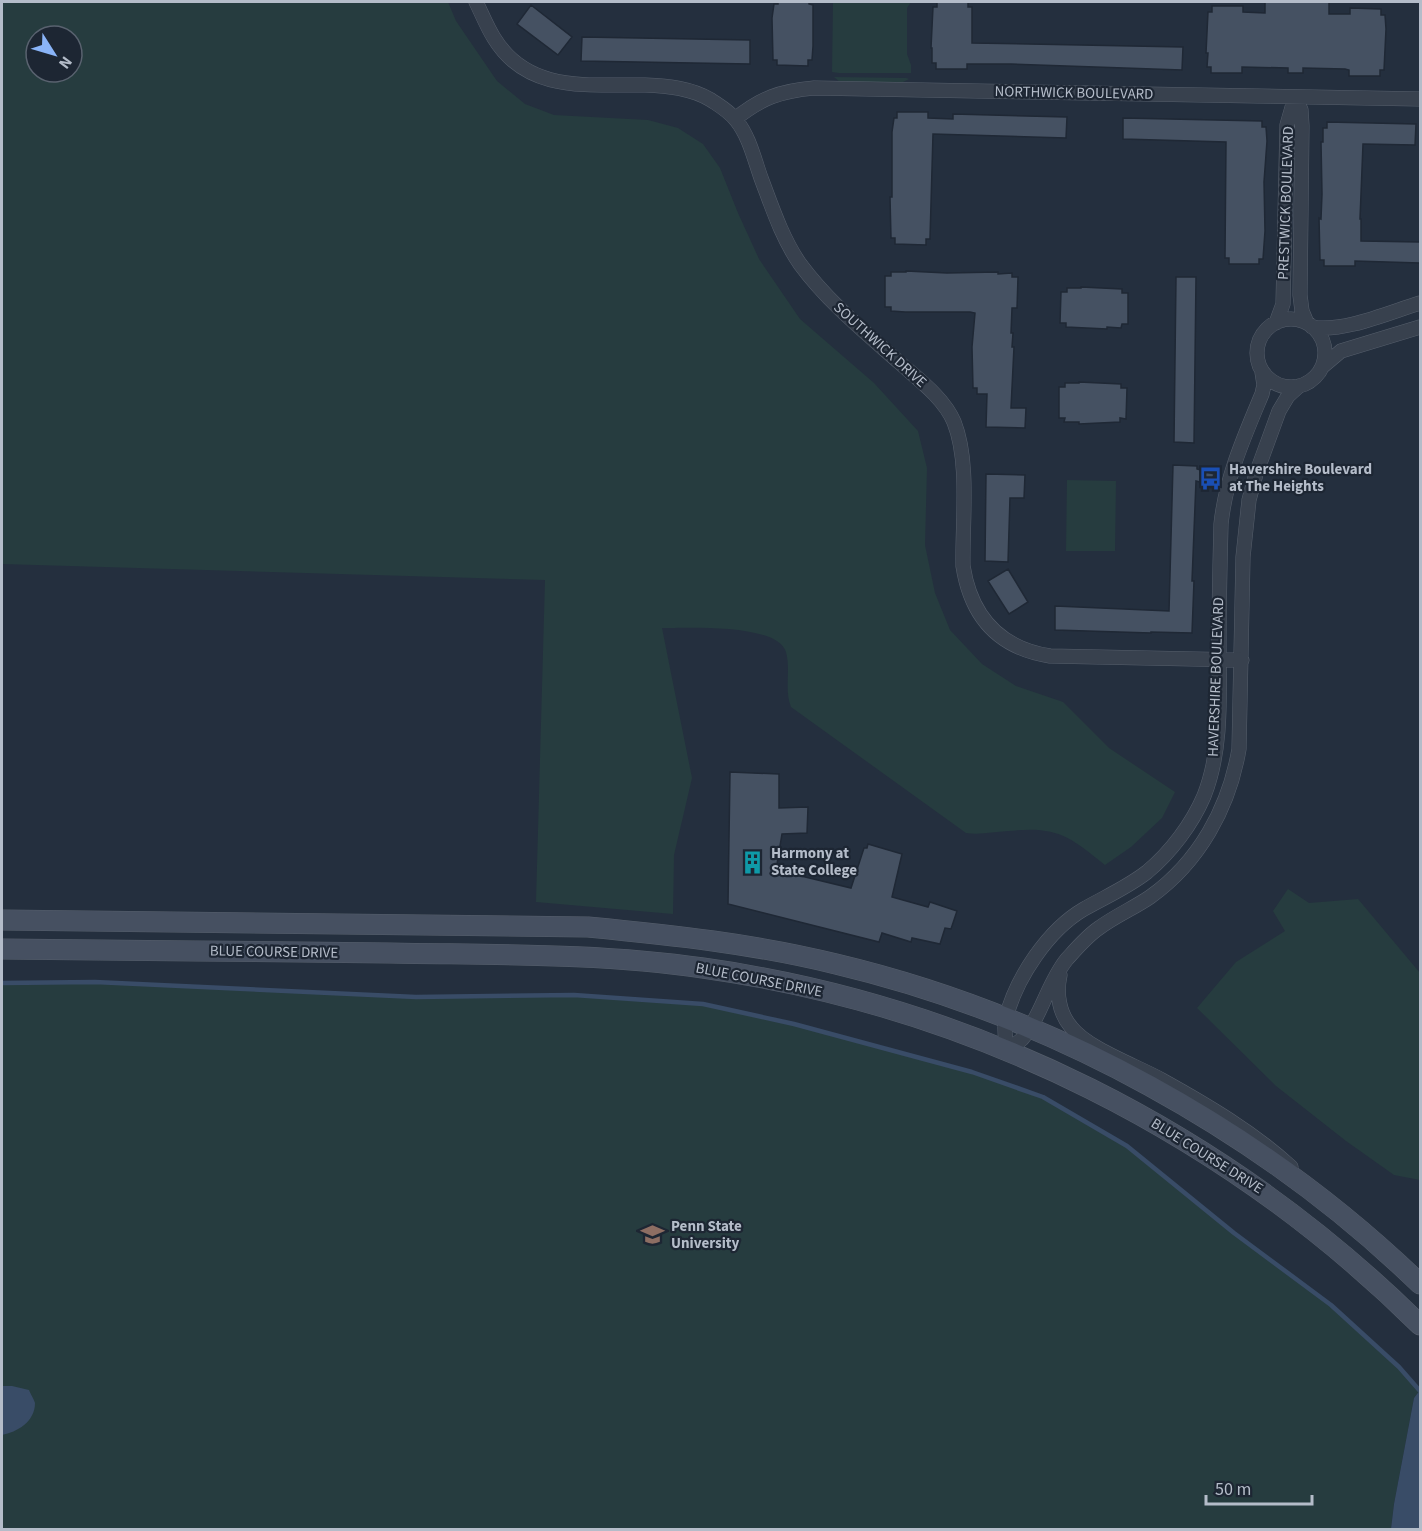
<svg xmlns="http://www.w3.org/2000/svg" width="1422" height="1531" font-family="'Source Sans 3',sans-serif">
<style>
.green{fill:#263c3f;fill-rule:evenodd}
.water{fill:#394c67}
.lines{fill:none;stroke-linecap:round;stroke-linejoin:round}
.stream{stroke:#394c67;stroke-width:4.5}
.building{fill:#455162;stroke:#1f2835;stroke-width:1.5}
.minor-casing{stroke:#565f6c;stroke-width:15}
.secondary-casing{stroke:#565f6c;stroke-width:21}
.minor{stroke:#38414e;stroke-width:14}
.secondary{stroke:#465061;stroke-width:20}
.labels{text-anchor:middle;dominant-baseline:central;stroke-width:4.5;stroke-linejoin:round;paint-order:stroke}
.street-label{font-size:15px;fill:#b4bcc9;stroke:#1d2633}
.poi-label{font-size:15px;font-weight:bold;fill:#b4bcc9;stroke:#1d2633;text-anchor:start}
</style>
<rect width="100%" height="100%" fill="#242f3e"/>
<path class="green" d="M2 2H448L456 21 497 81 525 104 554 115 648 120 678 128 703 144 720 168 738 213 759 259 800 319 874 383 918 431 927 468 925 545 935 593 950 630 982 664 1016 686 1063 702 1109 748 1175 792 1162 818 1131 847 1105 865C1068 835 1056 826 1008 831 993 832 980 835 966 833L791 707C784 690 791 670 786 652 777 623 687 628 662 628L692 778 674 855 673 914 536 902 545 580 2 564ZM36 36H72V72H36Z
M833 2H911L907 8V54L911 65V73H839L832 72Z
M834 77 906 78 909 79 901 83 840 82Z
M1067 480 1116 481 1115 551H1066Z
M1288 889 1309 903 1358 899 1420 973V1180L1394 1175 1346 1141 1276 1086 1197 1008 1236 962 1285 931 1273 911Z
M95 982 416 997 574 995 703 1004 794 1024 972 1072 1043 1097 1127 1146 1234 1233 1331 1305 1399 1367 1420 1390 1414 1398 1394 1504 1391 1529H2V983Z"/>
<path class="water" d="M2 1386H12L29 1390C30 1393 34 1399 35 1403 35 1422 17 1432 2 1435Z
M1420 1390V1529H1391L1394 1504 1414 1398Z"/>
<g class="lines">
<path class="stream" d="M2 983 95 982 416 997 574 995 703 1004 794 1024 972 1072 1043 1097 1127 1146 1234 1233 1331 1305 1399 1367 1420 1391"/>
</g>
<path class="building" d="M778 2H809V4L813 5V46L812 60H808V66L777 65V60H773L772 18 774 4H778Z
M937 2H968V7H972V43L1183 47 1182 70 1011 64H967V69H936V63H932V48H931L933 7H937Z
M1265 2H1329V14H1350V8L1381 9V15H1385L1386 29 1384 70H1380V76H1349V70L1345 69 1303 68V73H1288V68L1242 67V73H1211V67H1207L1208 53H1206L1208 12H1212V6H1243V12L1265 13Z
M531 5 572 37 558 55 517 24Z
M582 37 750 40V64L581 61Z
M897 112H928V118L953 119V114L1067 117 1066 138 933 134 930 239H926V245L895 244V238H891L890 197H892V132L894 118H897Z
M1123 118 1262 121V127H1266L1267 141 1264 182 1265 231 1263 259H1259V264H1229V258H1225L1226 142 1123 139Z
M1327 122 1416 124 1415 145 1363 144 1360 219H1361V241L1420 242V263L1355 261V266H1324V260H1320L1319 218 1321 219 1322 194 1321 142H1323V128H1327Z
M906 271 947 273 998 272V274L1012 273V277H1018L1017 308H1012L1011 333H1013L1012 347H1014L1011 408H1026L1025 428 986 427 987 394H977V388H973L972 347 975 313 970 312H905L891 311V307H885V276H891V272H906Z
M1176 277H1196L1194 443 1174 442Z
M1081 287 1122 289V293H1128V324H1122L1121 328 1107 327V329L1066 327V323H1060L1061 292H1067V288H1081Z
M1079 382 1121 384V388H1127L1126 419 1120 418V422L1079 424V422H1064L1065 418H1059V387H1065V383H1079Z
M1173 465 1197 466V469L1214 474 1211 485 1196 481 1192 581H1194L1192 633 1151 632V633L1055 630V606L1169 611Z
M986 474 1025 475 1024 498H1010L1008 562 985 561Z
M1008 569 1028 602 1009 614 988 581Z
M730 772 779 774V808L808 807 807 833 782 834 776 870 851 888 864 848H867L868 844 902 854 892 897 928 907 930 902 957 911 951 929 945 928 940 944 912 938 911 942 882 933 879 942 728 904Z"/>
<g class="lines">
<defs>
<path id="minor" d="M476 2C482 14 487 27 494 38 528 94 590 84 645 85 668 86 691 88 711 100 720 106 729 111 736 120 749 136 754 158 761 178 772 207 782 238 800 264 828 302 865 332 900 363 918 379 944 398 954 422 970 462 962 523 963 566 971 617 999 648 1050 656L1242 660
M1295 97 1301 110 1302 126 1300 295 1302 311 1307 323
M735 119C761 98 780 91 814 88L1420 99
M1257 353a34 34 0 1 1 68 0a34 34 0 1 1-68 0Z
M1276 323 1283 304 1287 125 1295 97
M1312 327C1343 333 1390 312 1420 303
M1322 367 1341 351 1420 327
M1262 372 1264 385 1262 394C1244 437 1226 477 1221 524 1220 563 1219 603 1219 642 1219 693 1223 748 1204 796 1192 824 1171 852 1147 872 1128 887 1105 897 1084 909 1048 930 1016 978 1006 1018 1003 1028 1006 1039 1007 1050 1012 1046 1018 1043 1022 1039 1041 1017 1048 982 1067 959 1077 948 1087 936 1099 928 1115 916 1134 908 1150 897 1199 862 1229 808 1239 749L1243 557 1249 500 1256 474 1279 411 1288 396 1299 386
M1060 975C1056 993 1059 1013 1071 1027 1088 1049 1137 1066 1162 1080 1207 1105 1253 1132 1291 1167"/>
<path id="secondary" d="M2 920 588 927C672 935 755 944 836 964 1051 1015 1262 1131 1420 1284
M2 949C131 950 261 952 390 953 495 955 599 953 703 968 974 1006 1226 1133 1420 1325"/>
</defs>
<use href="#minor" class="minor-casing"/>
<use href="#secondary" class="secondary-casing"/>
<use href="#minor" class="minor"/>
<use href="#secondary" class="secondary"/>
</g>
<defs>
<symbol id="bus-bare" viewBox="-9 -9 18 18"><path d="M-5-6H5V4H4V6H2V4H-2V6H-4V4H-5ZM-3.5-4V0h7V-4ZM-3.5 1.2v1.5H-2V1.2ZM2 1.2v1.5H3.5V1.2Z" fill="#1a4fb4" stroke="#1d2633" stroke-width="2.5" paint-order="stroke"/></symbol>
<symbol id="building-bare" viewBox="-9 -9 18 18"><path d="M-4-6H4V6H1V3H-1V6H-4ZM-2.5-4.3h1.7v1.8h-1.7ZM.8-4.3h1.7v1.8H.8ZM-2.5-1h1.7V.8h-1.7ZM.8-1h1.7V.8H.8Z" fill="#0f9aa8" stroke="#1d2633" stroke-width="2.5" paint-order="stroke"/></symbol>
<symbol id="university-bare" viewBox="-9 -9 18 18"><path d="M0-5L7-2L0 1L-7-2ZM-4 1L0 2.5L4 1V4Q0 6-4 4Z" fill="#8d6e63" stroke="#1d2633" stroke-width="2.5" paint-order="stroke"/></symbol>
</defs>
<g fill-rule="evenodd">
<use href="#bus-bare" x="1194" y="462" width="33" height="33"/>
<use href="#building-bare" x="736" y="846" width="33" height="33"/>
<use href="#university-bare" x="636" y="1218" width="33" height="33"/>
</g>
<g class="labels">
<g class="street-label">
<text transform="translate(1074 93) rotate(1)">NORTHWICK BOULEVARD</text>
<text transform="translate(1286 203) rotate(-88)">PRESTWICK BOULEVARD</text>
<text transform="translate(880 345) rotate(42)">SOUTHWICK DRIVE</text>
<text transform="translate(1216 677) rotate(-88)">HAVERSHIRE BOULEVARD</text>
<text transform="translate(274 952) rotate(1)">BLUE COURSE DRIVE</text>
<text transform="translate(759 980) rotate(11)">BLUE COURSE DRIVE</text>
<text transform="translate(1207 1156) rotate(32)">BLUE COURSE DRIVE</text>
</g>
<g class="poi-label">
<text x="1229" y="469">Havershire Boulevard<tspan x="1229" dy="17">at The Heights</tspan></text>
<text x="771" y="853">Harmony at<tspan x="771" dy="17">State College</tspan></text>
<text x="671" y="1226">Penn State<tspan x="671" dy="17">University</tspan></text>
</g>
</g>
<rect width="1422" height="1531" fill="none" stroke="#b4bcc9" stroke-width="6"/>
<g transform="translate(54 54) rotate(127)"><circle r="28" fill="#1d2633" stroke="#59626f" stroke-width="1.5"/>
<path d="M0-4.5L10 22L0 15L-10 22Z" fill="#8ab4f8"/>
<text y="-9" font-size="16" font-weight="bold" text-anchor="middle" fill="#b4bcc9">N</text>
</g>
<path d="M1206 1495v9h106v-9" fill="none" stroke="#b4bcc9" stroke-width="3"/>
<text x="1215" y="1495" font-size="18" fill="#b4bcc9" stroke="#1d2633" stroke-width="4.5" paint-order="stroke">50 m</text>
</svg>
